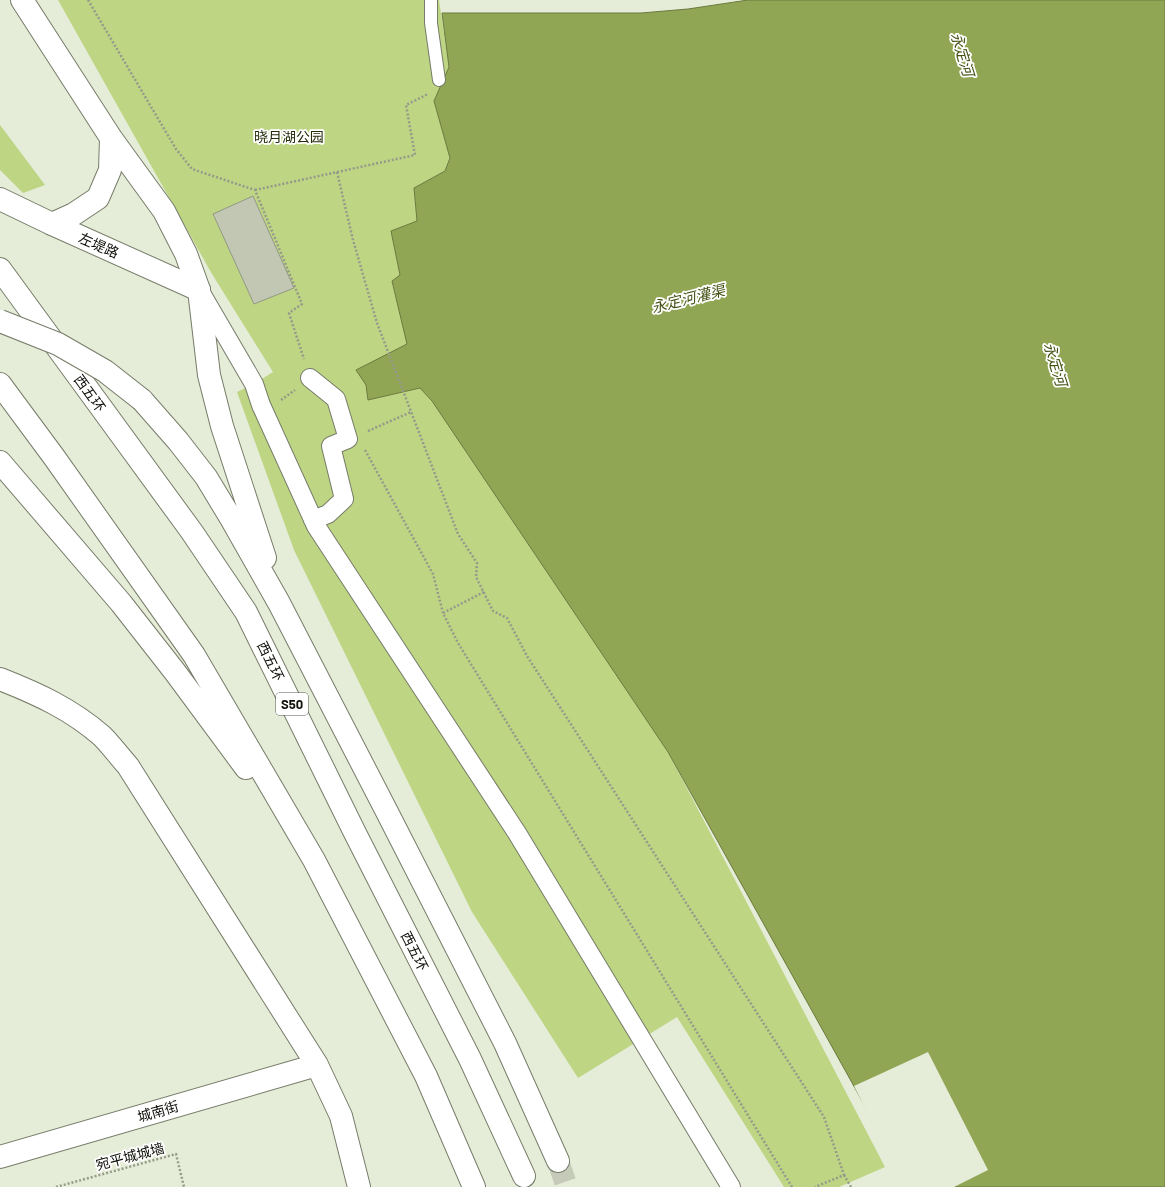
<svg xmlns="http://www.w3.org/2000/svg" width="1165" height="1187" font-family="Barlow,'Noto Sans SC',sans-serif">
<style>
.green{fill:#bed583}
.water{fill:#91a654;stroke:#6a7a3e}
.pier{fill:#e5ecd7}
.building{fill:#c1c7b3;stroke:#929885}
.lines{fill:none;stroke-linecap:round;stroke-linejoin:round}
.motorway-tunnel{stroke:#c5cbb8;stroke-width:22;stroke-dasharray:22 11;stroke-linecap:butt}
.service-casing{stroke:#767c69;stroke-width:14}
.pedestrian-casing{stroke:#767c69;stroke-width:20}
.tertiary-casing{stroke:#767c69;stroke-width:24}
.secondary-casing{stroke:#767c69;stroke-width:24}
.motorway-casing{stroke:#767c69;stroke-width:24}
.path{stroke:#959a8a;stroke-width:2.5;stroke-dasharray:2 2;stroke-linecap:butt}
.service{stroke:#fff;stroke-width:12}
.pedestrian{stroke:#fff;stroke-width:18}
.tertiary{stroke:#fff;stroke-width:22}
.secondary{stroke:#fff;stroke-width:22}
.motorway{stroke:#fff;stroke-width:22}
.motorway-bridge-casing{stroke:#767c69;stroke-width:24;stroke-linecap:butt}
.motorway-bridge{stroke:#fff;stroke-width:22}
.labels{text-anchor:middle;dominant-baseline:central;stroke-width:3.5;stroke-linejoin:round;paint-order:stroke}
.shield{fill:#fff;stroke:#575954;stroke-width:1}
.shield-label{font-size:13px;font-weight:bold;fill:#0f120b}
.park-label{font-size:14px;fill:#252d0a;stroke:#fff}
.street-label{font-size:14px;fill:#0f120b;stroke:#fff}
.water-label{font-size:15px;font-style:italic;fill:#455317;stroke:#fff}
</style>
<rect width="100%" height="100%" fill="#e5ecd7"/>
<path class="green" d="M58 0H439L449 67 434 101 450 158 445 171 414 188 417 221 391 231 400 276 392 281 408 345 357 370 366 385 368 400 420 388 432 401 668 752 885 1167 839 1187H784L677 1017 578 1078 472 912 294 550 237 392 254 384 273 372 212 274Z
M0 125 45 185 23 193 0 170Z"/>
<path class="water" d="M748 0H1165V1187H910L668 752 432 401 420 388 368 400 366 385 356 370 407 344 392 281 400 275 391 231 417 221 414 188 445 171 450 158 434 101 449 67 442 13H641L688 9Z"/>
<path class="pier" d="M928 1052 988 1170 954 1187H908L873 1124 854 1086Z"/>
<path class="building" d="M253 196 294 288 254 304 213 214Z"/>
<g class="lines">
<path class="motorway-tunnel" d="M558 1161 567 1187"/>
<defs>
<path id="service" d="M431 0V23L439 80"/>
<path id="pedestrian" d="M201 293 254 384 261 405 316 526 517 833 731 1187
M310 378 336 399 348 439 331 446 344 499 328 514 313 520"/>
<path id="tertiary" d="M22 0 111 138
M52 224 74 214 98 198 110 170 111 138 164 211 186 254 199 290
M0 679C38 694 71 709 102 736 111 745 119 756 128 766L317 1065 341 1116 359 1187
M0 1157 317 1065"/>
<path id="secondary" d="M0 199 52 224 199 290"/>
<path id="motorway" d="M0 269 192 532 246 612 355 833 470 1059 524 1176
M199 290 209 375 222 426 265 558
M0 384 54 457 194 655 314 860 426 1076 474 1187
M142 400 178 441 206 477 232 520 279 603 386 810 505 1043 558 1161
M0 462 121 603 175 672 246 768"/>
</defs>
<use href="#service" class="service-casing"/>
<use href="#pedestrian" class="pedestrian-casing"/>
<use href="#tertiary" class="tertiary-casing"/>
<use href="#secondary" class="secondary-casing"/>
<use href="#motorway" class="motorway-casing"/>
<path class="path" d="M88 0 176 149 192 169 255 190 302 304 289 313 304 359
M337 172 353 240 377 323 458 534 477 563 476 577 493 611 507 618 527 656 824 1117 844 1175 815 1187
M255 190 415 155 406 105 428 94
M281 400 295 390
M368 431 411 412
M365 450 433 574 443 613
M484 592 443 613 458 643 792 1187
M844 1175 851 1187
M56 1187 176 1154 184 1187"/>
<use href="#service" class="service"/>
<use href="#pedestrian" class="pedestrian"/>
<use href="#tertiary" class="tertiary"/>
<use href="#secondary" class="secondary"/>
<use href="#motorway" class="motorway"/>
<defs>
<path id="motorway-bridge" d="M0 321 58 344 105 371 142 400"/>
</defs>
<use href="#motorway-bridge" class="motorway-bridge-casing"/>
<use href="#motorway-bridge" class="motorway-bridge"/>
</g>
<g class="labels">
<rect class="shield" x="276" y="693" width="32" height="22" rx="3"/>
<g class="shield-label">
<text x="292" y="704">S50</text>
</g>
<g class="park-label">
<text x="289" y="136">晓月湖公园</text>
</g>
<g class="street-label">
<text transform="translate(99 245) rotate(24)">左堤路</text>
<text transform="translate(90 393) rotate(54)">西五环</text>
<text transform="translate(271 661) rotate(64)">西五环</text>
<text transform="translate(415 951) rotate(63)">西五环</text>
<text transform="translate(158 1111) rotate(-16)">城南街</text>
<text transform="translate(130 1156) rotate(-15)">宛平城城墙</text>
</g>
<g class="water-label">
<text transform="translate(963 54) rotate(73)">永定河</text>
<text transform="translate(688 298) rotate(-14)">永定河灌渠</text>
<text transform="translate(1056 364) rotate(73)">永定河</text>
</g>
</g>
</svg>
